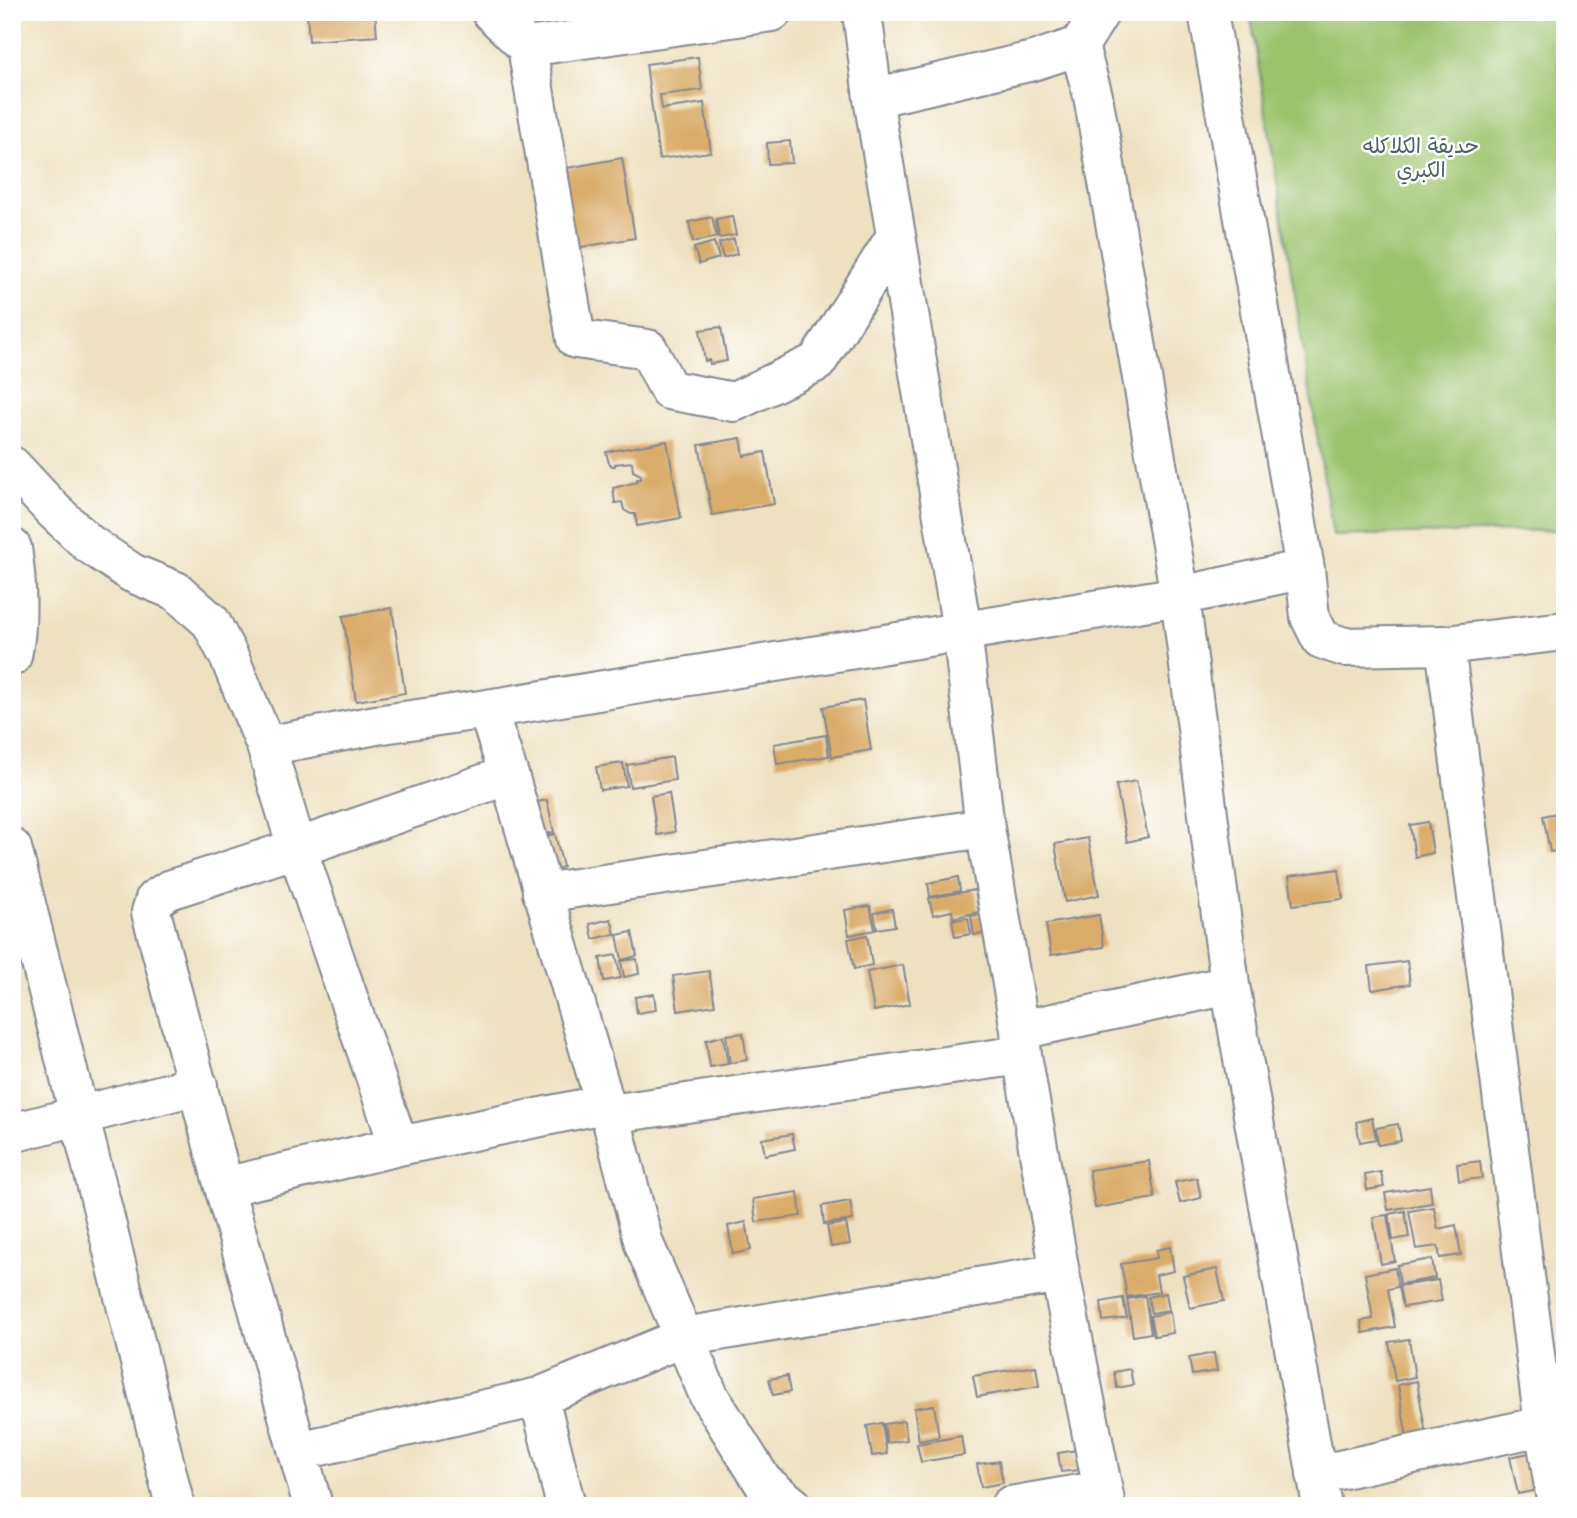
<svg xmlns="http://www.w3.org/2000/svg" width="1577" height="1518" font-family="Mali,'Playpen Sans Arabic',sans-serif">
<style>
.park{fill:#9cc26c;stroke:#5c7865;stroke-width:2}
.building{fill:#daac6b}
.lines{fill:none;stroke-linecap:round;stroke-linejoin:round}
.minor-casing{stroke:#848890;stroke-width:42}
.minor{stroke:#fff;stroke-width:38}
.labels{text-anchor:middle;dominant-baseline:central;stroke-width:5;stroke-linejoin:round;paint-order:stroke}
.park-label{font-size:21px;fill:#486263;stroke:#fff}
</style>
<rect width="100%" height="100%" fill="#fff"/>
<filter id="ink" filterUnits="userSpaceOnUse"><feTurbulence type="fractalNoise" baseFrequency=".0143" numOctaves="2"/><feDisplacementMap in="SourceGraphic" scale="14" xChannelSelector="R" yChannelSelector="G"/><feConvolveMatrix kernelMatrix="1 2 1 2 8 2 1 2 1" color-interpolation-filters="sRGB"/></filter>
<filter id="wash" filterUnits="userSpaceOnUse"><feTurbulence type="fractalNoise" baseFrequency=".00686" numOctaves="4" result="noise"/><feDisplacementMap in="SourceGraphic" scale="28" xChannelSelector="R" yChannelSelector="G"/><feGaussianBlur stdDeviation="1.57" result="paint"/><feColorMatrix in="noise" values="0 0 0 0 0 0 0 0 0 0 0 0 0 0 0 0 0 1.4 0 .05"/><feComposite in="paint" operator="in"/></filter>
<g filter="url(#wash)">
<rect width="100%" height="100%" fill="#eee1c1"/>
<path class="park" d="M1250 12H1565V530L1333 536Z"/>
<g id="blocks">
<path class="building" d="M307 12H375L377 36 309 41Z
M698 57 702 90 660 95 662 109 704 103 711 152 659 159 646 64Z
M790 141 792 163 768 164 767 143Z
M622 158 635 238 575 248 562 169Z
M732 216 736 235 719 238 716 219Z
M712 217 717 237 693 242 689 222Z
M734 239 737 254 723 258 719 243Z
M714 242 719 258 699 264 694 248Z
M721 327 727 361 710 364 709 360 705 361 700 330Z
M741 438 744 456 765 452 774 504 712 515 699 445Z
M667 441 681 518 637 526 635 514H631L624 510 622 502 615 503 613 488 637 482V479H641V475L633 471 632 462 615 464V466H612L609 463 606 452Z
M392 608 405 693 356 701 343 616Z
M863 700 871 750 832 757 823 707Z
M826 735 829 756 777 764 774 744Z
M672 757 675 780 630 787 627 765Z
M623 763 627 786 600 790 596 767Z
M1136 781 1148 837 1127 842 1116 785Z
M669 793 675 832 657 835 651 796Z
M547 800 554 832 534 836 527 804Z
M1561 812 1565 834V850L1550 852 1543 816Z
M1428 822 1433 853 1415 857 1410 825Z
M555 834 563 867 543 872 536 838Z
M1088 838 1099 895 1065 902 1055 844Z
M1339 869 1343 899 1293 905 1289 876Z
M958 877 960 891 930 897 928 883Z
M975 890 979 912 953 918 952 911 933 915 929 898Z
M870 906 875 930 849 935 845 910Z
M892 909 895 926 877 929 874 913Z
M988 913 991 932 974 935 971 916Z
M1099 915 1104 947 1051 955 1046 924Z
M968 918 971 934 955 937 952 920Z
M611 919 615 934 593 939 590 924Z
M632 932 637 956 622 960 617 935Z
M867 935 872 965 854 969 848 939Z
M616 955 621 978 604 981 600 958Z
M637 959 639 974 624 977 621 961Z
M1407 961 1410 984 1372 990 1369 966Z
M903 965 910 1004 874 1011 867 972Z
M709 971 715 1005 678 1011 673 976Z
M654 994 656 1010 637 1013 635 997Z
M743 1033 747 1060 730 1063 726 1035Z
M723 1036 728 1064 710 1067 706 1040Z
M1372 1118 1376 1139 1360 1142 1356 1122Z
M1398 1124 1401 1141 1378 1145 1376 1128Z
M792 1134 795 1149 765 1155 762 1139Z
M1149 1161 1155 1198 1095 1208 1089 1170Z
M1480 1161 1482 1178 1459 1181 1457 1164Z
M1381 1172 1384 1187 1367 1190 1365 1175Z
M1197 1178 1201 1198 1180 1203 1175 1182Z
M1430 1186 1432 1203 1388 1210 1385 1193Z
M798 1192 801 1216 756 1222 753 1199Z
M850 1201 853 1220 824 1224 822 1206Z
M1434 1207 1438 1229 1456 1225 1461 1255 1440 1258 1438 1246 1416 1249 1409 1211Z
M1405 1211 1409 1237 1393 1240 1389 1214Z
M1387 1215 1395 1261 1381 1264 1373 1217Z
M746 1222 751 1250 733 1254 728 1226Z
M846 1223 850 1244 831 1247 827 1226Z
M1170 1247 1174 1271 1156 1275 1159 1292 1127 1297 1121 1264 1157 1258 1156 1250Z
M1432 1259 1435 1278 1400 1284 1397 1265Z
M1395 1268 1398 1287 1388 1289 1395 1327 1363 1333 1361 1321 1373 1319 1365 1274Z
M1217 1269 1224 1301 1190 1308 1183 1276Z
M1438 1280 1442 1301 1403 1307 1399 1286Z
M1166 1293 1169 1310 1151 1313 1148 1297Z
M1145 1296 1151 1333 1133 1336 1127 1299Z
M1123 1298 1127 1318 1103 1321 1101 1302Z
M1170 1312 1173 1333 1154 1336 1150 1316Z
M1409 1339 1415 1377 1395 1381 1389 1342Z
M1214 1353 1217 1371 1192 1375 1189 1358Z
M1036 1366 1039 1386 977 1397 973 1376Z
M1130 1369 1133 1385 1117 1388 1114 1372Z
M787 1376 790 1392 773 1395 769 1379Z
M1417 1381 1426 1435 1407 1438 1398 1385Z
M934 1405 939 1437 919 1441 914 1408Z
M904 1421 907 1440 887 1443 884 1424Z
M882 1423 887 1454 872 1456 867 1426Z
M961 1436 964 1455 921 1462 917 1444Z
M1077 1450 1079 1470 1061 1472 1058 1453Z
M1529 1453 1537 1490 1518 1494 1510 1457Z
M999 1461 1003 1483 981 1487 977 1464Z
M1197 1499 1198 1506H1173L1172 1503Z
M1257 1499 1258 1506H1239V1503Z"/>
</g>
</g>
<g filter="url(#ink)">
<use href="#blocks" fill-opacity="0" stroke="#848890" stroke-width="2"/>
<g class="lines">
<defs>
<path id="minor" d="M491 12 527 47 772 12
M862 12 873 98 962 630 985 828 1020 1030 1022 1055 1060 1273 1106 1506
M1208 12 1305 569 1310 617 1321 639 1344 647 1445 645 1565 631
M1079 46 1093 96 1180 596 1230 985 1322 1506
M527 47 576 339 648 349 669 390 734 402 817 362 896 236
M873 98 1033 61 1079 46 1100 12
M12 466 53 510 88 543 132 573 176 591 211 622 230 659 266 746 376 725 487 709 509 775 605 1104 610 1114 644 1244 709 1396 763 1482 793 1506
M12 548C17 581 19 624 12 656
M1445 645 1544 1425 1557 1506
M487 709 1180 596 1305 569
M266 746 297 848 399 1146
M12 848 103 1210 175 1506
M542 893 985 828
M1020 1030 1230 985
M610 1114 1022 1055
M12 1133 198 1085
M224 1187 399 1146 605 1104
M539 1397 566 1506
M298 1451 539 1397 684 1337 1060 1273
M1316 1475 1565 1421
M313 1506 224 1187 151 912 155 899 169 890 297 848 509 775
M1010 1506 1103 1490"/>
</defs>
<use href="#minor" class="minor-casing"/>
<use href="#minor" class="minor"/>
</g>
</g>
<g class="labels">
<g class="park-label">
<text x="1421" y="144">حديقة الكلاكله<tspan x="1421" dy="24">الكبري</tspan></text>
</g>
</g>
<rect width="1577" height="1518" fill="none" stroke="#fff" stroke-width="42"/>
</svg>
